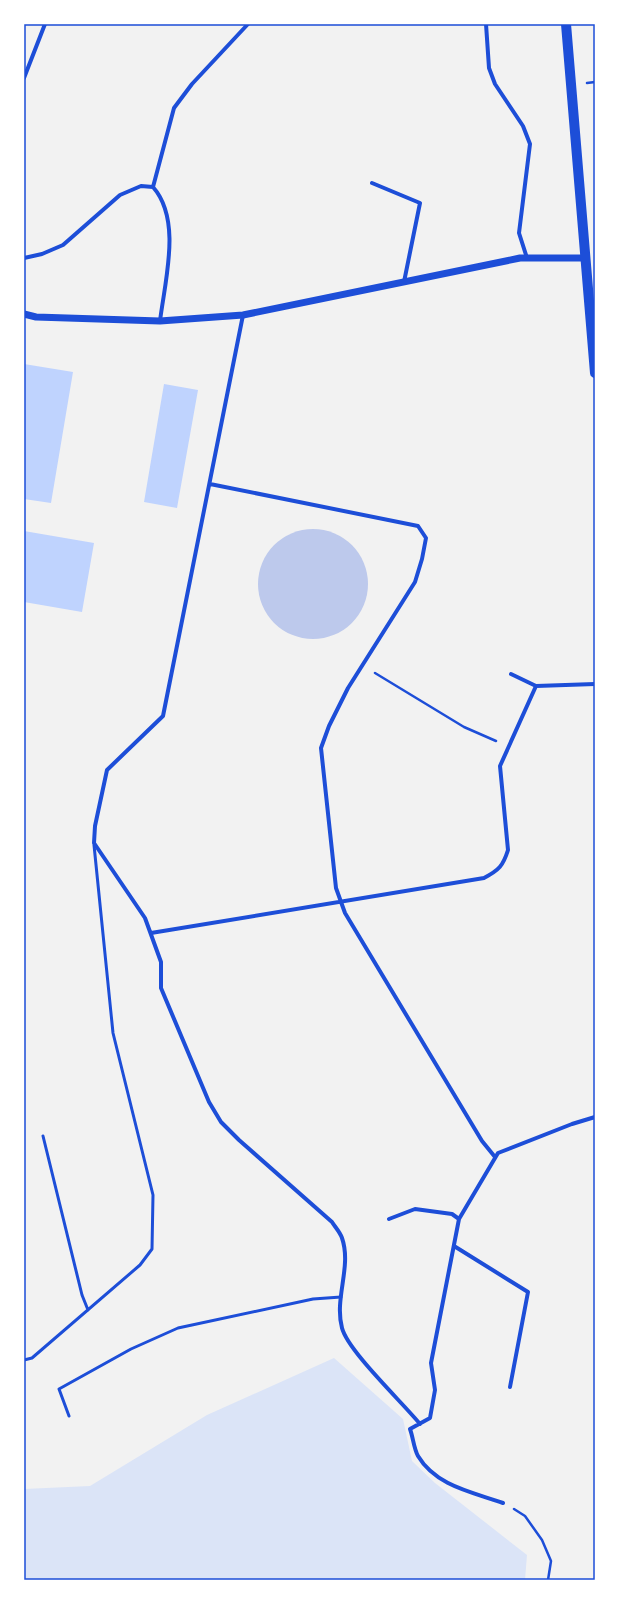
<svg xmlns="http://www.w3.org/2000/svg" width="619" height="1604" font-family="'IBM Plex Sans',sans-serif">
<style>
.green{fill:#dbe4f7}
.water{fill:#bfd3fe}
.building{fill:#bdc9ec}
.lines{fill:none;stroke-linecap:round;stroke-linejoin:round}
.path{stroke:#1d4ed8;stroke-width:2.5}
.service{stroke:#1d4ed8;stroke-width:3}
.minor{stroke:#1d4ed8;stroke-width:4}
.tertiary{stroke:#1d4ed8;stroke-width:7}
.primary{stroke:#1d4ed8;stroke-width:10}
.neatline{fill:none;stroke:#1d4ed8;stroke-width:1.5}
</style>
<rect width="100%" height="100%" fill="#f2f2f2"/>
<path class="green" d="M334 1358 403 1419 412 1461 435 1483 527 1555 525 1580H24V1489L90 1486 207 1415Z"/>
<path class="water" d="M24 364 73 372 51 503 24 499Z
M164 384 198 390 177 508 144 502Z
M24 531 94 543 82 612 24 602Z"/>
<path class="building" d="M258 584a55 55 0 1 1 110 0a55 55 0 1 1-110 0Z"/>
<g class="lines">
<path class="path" d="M587 83 595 82
M375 673 464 727 496 741
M514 1509 525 1516 542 1540 551 1561 548 1580"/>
<path class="service" d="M43 1136 82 1295 88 1310
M24 1360 32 1358 140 1265 152 1249 153 1195 113 1033 94 845
M69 1416 59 1389 131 1349 178 1328 313 1299 341 1297"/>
<path class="minor" d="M486 24 489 68 495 84 523 126 530 144 519 233 527 258
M24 78 45 24
M372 183 420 203 404 282
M24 258 42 254 63 245 120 195 141 186 153 187
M243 315 163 716 107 770 95 826 94 843 145 918 161 962V988L209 1102 221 1122 239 1140 332 1222C335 1227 340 1232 342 1238 352 1267 334 1298 342 1328 348 1351 402 1402 420 1424
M160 321C165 280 182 220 153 187L174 108 192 84 248 24
M210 484 418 526 426 538 422 559 415 582 348 688 329 726 321 748 336 888 345 913 482 1141 495 1157
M511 674 536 686 595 684
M151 933 484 878C499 870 503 866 508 850L500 766 536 686
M389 1219 415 1209 452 1214 459 1219
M454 1246 528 1292 510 1387
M503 1503C472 1492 436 1486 418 1456 414 1449 413 1437 410 1429L430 1418 435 1390 431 1363 459 1219 498 1153 572 1124 595 1117"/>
<path class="tertiary" d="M24 314 36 317 160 321 243 315 520 258H584"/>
<path class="primary" d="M566 24 595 373"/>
</g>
<rect width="619" height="1604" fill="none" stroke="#ffffff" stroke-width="50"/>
<rect x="25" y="25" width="569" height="1554" class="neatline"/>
</svg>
